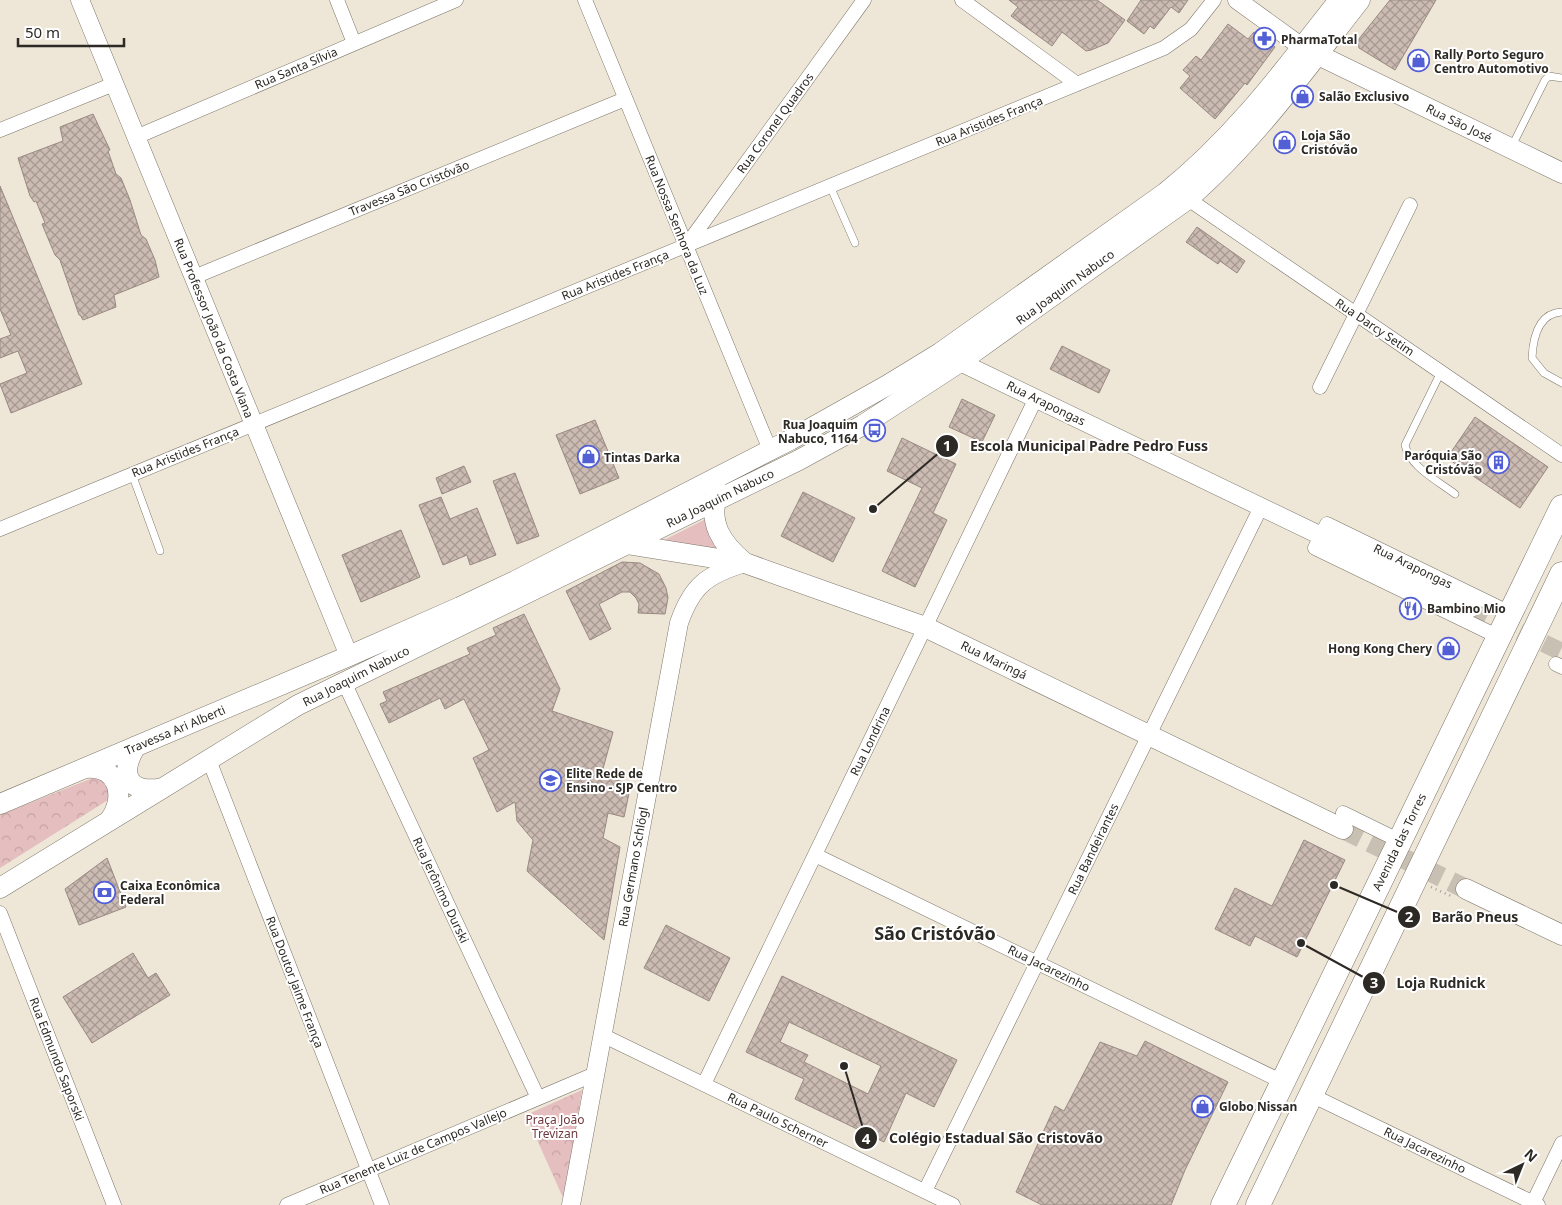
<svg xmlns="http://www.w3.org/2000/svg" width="1562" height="1205" font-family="'Noto Sans',sans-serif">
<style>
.green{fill:#e5bebf}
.park{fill:url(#park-crowns)}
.building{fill:url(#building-cross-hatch);stroke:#988981;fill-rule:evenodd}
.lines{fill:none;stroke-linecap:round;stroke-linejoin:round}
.tertiary-tunnel{stroke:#c7c0b3;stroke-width:18;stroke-dasharray:18 9;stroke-linecap:butt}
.secondary-tunnel{stroke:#c7c0b3;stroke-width:20;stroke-dasharray:20 10;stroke-linecap:butt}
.service-casing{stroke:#7c7669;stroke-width:8}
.minor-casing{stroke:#7c7669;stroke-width:15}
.tertiary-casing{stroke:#7c7669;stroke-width:19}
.secondary-casing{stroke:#7c7669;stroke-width:21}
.trunk-casing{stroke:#7c7669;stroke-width:25}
.path{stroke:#a49e93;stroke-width:2.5;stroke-dasharray:1 4;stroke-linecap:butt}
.service{stroke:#fff;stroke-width:7}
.minor{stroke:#fff;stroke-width:14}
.tertiary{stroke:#fff;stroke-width:18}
.secondary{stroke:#fff;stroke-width:20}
.trunk{stroke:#fff;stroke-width:24}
.labels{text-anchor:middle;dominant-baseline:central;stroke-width:4;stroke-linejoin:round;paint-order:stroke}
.poi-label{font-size:12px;font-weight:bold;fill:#2d2a25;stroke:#fff;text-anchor:start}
.street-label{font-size:12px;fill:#2d2a25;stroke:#fff}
.park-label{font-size:12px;fill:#6f383d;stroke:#fff}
.district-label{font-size:18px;font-weight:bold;fill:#2d2a25;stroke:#fff}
.leader{fill:none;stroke:#2d2a25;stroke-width:2}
.callout-dot{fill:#2d2a25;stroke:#fff;stroke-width:2}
.mark-label{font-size:15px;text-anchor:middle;font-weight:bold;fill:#fff}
.callout-label{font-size:14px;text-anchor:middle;font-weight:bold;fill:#2d2a25;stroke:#fff;stroke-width:4;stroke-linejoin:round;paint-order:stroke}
</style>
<defs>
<pattern id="park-crowns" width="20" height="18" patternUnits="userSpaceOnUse" patternTransform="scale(1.25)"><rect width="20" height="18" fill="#e5bebf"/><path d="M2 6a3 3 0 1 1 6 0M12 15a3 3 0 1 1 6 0" fill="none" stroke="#c5a3a4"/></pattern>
<pattern id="building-cross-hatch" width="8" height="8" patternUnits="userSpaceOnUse" patternTransform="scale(1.25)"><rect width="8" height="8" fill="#cbbbb3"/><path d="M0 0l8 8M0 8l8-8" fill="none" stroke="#a59891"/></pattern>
</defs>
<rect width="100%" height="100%" fill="#eee6d7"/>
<path class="green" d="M708 518 717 552 660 542Z"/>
<path class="park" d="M95 777 109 783 108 800 0 868V815Z
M582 1090 564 1200 526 1115Z"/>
<path class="building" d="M1009 0H1097L1125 20 1108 43 1091 50 1086 51 1062 32 1052 46 1011 16 1018 7Z
M1141 0H1188L1179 13 1171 7 1154 29 1150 26 1144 34 1127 21Z
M1390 0H1436L1395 70 1359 48 1358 40Z
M1228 24 1248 39 1254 32 1275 47 1247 85 1245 83 1215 119 1180 88 1190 76 1183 70 1196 56 1201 60Z
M93 114 110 150 108 151 116 174 121 178 130 200 141 235 146 239 155 260 159 277 114 295 116 307 83 320 80 315H79L60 260 55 255 42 224 45 223 36 201 34 202 30 196 18 158 63 141 60 127Z
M0 186 82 384 11 413 0 384 27 373 18 351 0 358V339L11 335 0 309Z
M1197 227 1245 261 1237 273 1220 261 1218 264 1186 242Z
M1062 346 1110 370 1099 393 1050 369Z
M962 399 995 415 982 442 949 427Z
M1475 417 1548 467 1520 508 1447 458Z
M595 420 619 478 580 494 556 435Z
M902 438 956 464 933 513 947 520 915 587 882 571 922 488 887 471Z
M464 466 471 482 442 494 436 478Z
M515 473 539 536 517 544 493 481Z
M803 492 855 518 833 562 781 536Z
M441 497 450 519 477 508 496 555 470 565 467 555 443 565 419 505Z
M401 530 420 577 361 602 342 555Z
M622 562 640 563 659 574 666 588 668 598 665 614 638 613 639 604 636 598 630 592H622L599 604 611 629 590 640 566 591Z
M524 614 560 689 552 711 613 732 601 776 631 784 624 817 608 813 603 838 620 847 604 940 527 871 533 840 517 821 515 802 497 812 473 758 489 750 464 699 445 709 440 698 389 723 380 704 387 701 383 692 470 654 467 648 496 635 493 628Z
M1304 840 1345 860 1297 957 1255 936 1250 946 1215 929 1235 888 1272 906Z
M107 858 126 907 79 925 65 889Z
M666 925 730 958 709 1001 644 968Z
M133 953 148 978 156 973 170 995 92 1043 63 997Z
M782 976 957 1060 934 1107 906 1093 884 1142 795 1099 804 1079 746 1052ZM789 1022 881 1066 868 1094 804 1062 808 1055 780 1042Z
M1145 1041 1228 1082 1185 1170 1171 1205H1042L1016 1192 1055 1106 1064 1111 1100 1042 1137 1056Z"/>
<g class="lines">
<path class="tertiary-tunnel" d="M1471 608 1562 652"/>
<path class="secondary-tunnel" d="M1343 829 1466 889"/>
<defs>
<path id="service" d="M1511 148 1545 80 1549 76 1562 78
M830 186 855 243
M1562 312C1538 313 1533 338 1532 358L1544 373 1562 383
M1441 372 1405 445C1410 467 1438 481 1455 494
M132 474 160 551"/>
<path id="minor" d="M337 0 354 43
M585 0 770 450
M962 0 1077 84
M0 130 114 84
M136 137 456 0
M1188 199 1562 455
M686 246 864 0
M194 277 625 99
M1320 387 1410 205
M0 529 1164 48 1191 29 1214 0
M1499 637 1315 548 1327 524 1510 613
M1556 664 1562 667
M344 682 538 1098
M209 760 382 1205
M1343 813 1400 841
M815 855 1283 1082
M0 913 114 1205
M602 1035 953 1205
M704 1084 1036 398
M1311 1095 1538 1205
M925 1191 1261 507
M287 1205 595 1074
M1532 1205 1562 1143"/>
<path id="tertiary" d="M80 0 349 656
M1237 0 1302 47
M960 362 1471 608
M571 1205 679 623C692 585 708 574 745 563"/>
<path id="secondary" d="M1306 49 1562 173
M718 492C707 523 722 544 745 563
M626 544 745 563 925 627 1343 829
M136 746C118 774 128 795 163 788
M85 768C119 764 127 798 109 821
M0 804 349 656 460 607 515 581 790 440 886 386 940 353 1165 193C1235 137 1284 70 1339 0
M0 888 298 705 799 460 863 425 960 362 1188 199C1254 142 1306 69 1360 0
M1466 889 1562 935"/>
<path id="trunk" d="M1223 1205 1562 507
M1258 1205 1562 574"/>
</defs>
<use href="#service" class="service-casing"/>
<use href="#minor" class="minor-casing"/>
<use href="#tertiary" class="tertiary-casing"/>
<use href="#secondary" class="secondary-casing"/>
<use href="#trunk" class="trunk-casing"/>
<path class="path" d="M1431 887 1451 896"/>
<use href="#service" class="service"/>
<use href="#minor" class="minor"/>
<use href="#tertiary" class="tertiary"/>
<use href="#secondary" class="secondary"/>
<use href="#trunk" class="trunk"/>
</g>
<defs>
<symbol id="pharmacy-ring" viewBox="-11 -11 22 22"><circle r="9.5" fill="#fff" stroke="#535fd5" stroke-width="1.5"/><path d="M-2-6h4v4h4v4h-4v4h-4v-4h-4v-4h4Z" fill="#535fd5"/></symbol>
<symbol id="shop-ring" viewBox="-11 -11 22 22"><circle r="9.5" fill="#fff" stroke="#535fd5" stroke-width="1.5"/><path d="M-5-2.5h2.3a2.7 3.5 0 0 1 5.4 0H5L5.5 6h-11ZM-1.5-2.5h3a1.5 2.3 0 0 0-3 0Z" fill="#535fd5"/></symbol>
<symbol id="bus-ring" viewBox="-11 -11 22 22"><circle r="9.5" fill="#fff" stroke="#535fd5" stroke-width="1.5"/><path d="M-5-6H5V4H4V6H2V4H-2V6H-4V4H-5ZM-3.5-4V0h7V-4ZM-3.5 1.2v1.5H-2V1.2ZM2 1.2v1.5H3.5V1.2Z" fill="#535fd5"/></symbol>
<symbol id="building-ring" viewBox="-11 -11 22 22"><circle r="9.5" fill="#fff" stroke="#535fd5" stroke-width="1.5"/><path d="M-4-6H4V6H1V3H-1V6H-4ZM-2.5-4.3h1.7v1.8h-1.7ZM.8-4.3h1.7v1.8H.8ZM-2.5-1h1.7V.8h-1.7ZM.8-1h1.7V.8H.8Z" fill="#535fd5"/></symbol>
<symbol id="restaurant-ring" viewBox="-11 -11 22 22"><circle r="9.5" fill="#fff" stroke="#535fd5" stroke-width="1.5"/><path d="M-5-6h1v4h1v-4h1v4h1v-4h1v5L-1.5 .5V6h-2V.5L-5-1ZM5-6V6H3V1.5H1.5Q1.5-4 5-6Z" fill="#535fd5"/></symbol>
<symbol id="school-ring" viewBox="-11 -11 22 22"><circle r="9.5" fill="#fff" stroke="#535fd5" stroke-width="1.5"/><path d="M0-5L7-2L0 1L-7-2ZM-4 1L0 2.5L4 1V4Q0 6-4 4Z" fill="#535fd5"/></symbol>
<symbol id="bank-ring" viewBox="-11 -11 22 22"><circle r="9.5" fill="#fff" stroke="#535fd5" stroke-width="1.5"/><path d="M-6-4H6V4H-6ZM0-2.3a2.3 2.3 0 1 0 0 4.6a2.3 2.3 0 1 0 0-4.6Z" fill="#535fd5"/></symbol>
</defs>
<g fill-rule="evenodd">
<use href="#pharmacy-ring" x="1252" y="26" width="25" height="25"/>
<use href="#shop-ring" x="1406" y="48" width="25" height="25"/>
<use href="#shop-ring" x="1290" y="84" width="25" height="25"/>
<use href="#shop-ring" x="1272" y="130" width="25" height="25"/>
<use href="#bus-ring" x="862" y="418" width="25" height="25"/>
<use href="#shop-ring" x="576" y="444" width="25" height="25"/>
<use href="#building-ring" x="1486" y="450" width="25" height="25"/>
<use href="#restaurant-ring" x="1398" y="596" width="25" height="25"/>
<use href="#shop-ring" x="1436" y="636" width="25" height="25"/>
<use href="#school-ring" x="538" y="768" width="25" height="25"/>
<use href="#bank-ring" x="92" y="880" width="25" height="25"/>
<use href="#shop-ring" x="1190" y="1094" width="25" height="25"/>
</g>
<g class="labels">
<g class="poi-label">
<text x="1281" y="39">PharmaTotal</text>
<text x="1434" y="54">Rally Porto Seguro<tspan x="1434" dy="14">Centro Automotivo</tspan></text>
<text x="1319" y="96">Salão Exclusivo</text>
<text x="1301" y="135">Loja São<tspan x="1301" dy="14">Cristóvão</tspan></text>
<text x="858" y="424" text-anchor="end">Rua Joaquim<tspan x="858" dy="14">Nabuco, 1164</tspan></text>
<text x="1482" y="455" text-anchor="end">Paróquia São<tspan x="1482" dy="14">Cristóvão</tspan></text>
<text x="604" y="457">Tintas Darka</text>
<text x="1427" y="608">Bambino Mio</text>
<text x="1432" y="648" text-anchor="end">Hong Kong Chery</text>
<text x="566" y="773">Elite Rede de<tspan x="566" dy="14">Ensino - SJP Centro</tspan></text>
<text x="120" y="885">Caixa Econômica<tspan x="120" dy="14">Federal</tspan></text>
<text x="1219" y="1106">Globo Nissan</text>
</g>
<g class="street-label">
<text transform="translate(296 68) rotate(-23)">Rua Santa Sílvia</text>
<text transform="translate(989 121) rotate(-22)">Rua Aristides França</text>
<text transform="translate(775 123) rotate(-54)">Rua Coronel Quadros</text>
<text transform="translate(1459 123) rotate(26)">Rua São José</text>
<text transform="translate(409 188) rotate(-22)">Travessa São Cristóvão</text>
<text transform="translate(677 225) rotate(68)">Rua Nossa Senhora da Luz</text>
<text transform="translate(615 275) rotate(-22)">Rua Aristides França</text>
<text transform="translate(1065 287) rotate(-36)">Rua Joaquim Nabuco</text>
<text transform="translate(1375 327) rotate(34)">Rua Darcy Setim</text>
<text transform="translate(214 328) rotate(68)">Rua Professor João da Costa Viana</text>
<text transform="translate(1046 403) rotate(26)">Rua Arapongas</text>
<text transform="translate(185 452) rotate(-22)">Rua Aristides França</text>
<text transform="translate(720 498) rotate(-26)">Rua Joaquim Nabuco</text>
<text transform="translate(1413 566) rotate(26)">Rua Arapongas</text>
<text transform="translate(994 660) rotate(26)">Rua Maringá</text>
<text transform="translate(356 676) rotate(-27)">Rua Joaquim Nabuco</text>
<text transform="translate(175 730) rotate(-23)">Travessa Ari Alberti</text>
<text transform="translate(870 741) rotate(-64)">Rua Londrina</text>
<text transform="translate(1399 842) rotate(-64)">Avenida das Torres</text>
<text transform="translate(1093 849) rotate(-64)">Rua Bandeirantes</text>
<text transform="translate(633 867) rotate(-80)">Rua Germano Schlögl</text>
<text transform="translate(441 890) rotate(65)">Rua Jerônimo Durski</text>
<text transform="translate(1049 968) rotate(26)">Rua Jacarezinho</text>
<text transform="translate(295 982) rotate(69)">Rua Doutor Jaime França</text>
<text transform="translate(57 1059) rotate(69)">Rua Edmundo Saporski</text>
<text transform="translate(778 1120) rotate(26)">Rua Paulo Scherner</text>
<text transform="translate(1425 1150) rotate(26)">Rua Jacarezinho</text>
<text transform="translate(413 1151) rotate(-23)">Rua Tenente Luiz de Campos Vallejo</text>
</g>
<g class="park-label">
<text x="555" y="1119">Praça João<tspan x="555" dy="14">Trevizan</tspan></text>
</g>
<g class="district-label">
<text x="935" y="933">São Cristóvão</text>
</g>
</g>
<path class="leader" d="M873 509L947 446M1334 885L1409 917M1301 943L1374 983M844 1066L866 1138"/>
<g class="callout-dot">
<circle cx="873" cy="509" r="5"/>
<circle cx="1334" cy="885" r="5"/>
<circle cx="1301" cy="943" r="5"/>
<circle cx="844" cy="1066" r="5"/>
<circle cx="947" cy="446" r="12"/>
<circle cx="1409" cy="917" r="12"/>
<circle cx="1374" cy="983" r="12"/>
<circle cx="866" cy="1138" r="12"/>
</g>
<g class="mark-label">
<text x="947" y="451">1</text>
<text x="1409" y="922">2</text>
<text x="1374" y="988">3</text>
<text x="866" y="1144">4</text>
</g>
<g class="callout-label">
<text x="1089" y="451">Escola Municipal Padre Pedro Fuss</text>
<text x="1475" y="922">Barão Pneus</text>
<text x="1441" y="988">Loja Rudnick</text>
<text x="996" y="1143">Colégio Estadual São Cristovão</text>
</g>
<g transform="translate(1522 1165) rotate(43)" stroke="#ffffff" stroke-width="4" paint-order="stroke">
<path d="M0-4L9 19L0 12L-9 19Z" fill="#2d2a25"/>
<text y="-8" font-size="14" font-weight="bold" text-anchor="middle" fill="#2d2a25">N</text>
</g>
<path d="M18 38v8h106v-8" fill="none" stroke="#2d2a25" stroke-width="2.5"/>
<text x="25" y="38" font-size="15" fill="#2d2a25" stroke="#ffffff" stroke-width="4" paint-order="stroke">50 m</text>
</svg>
